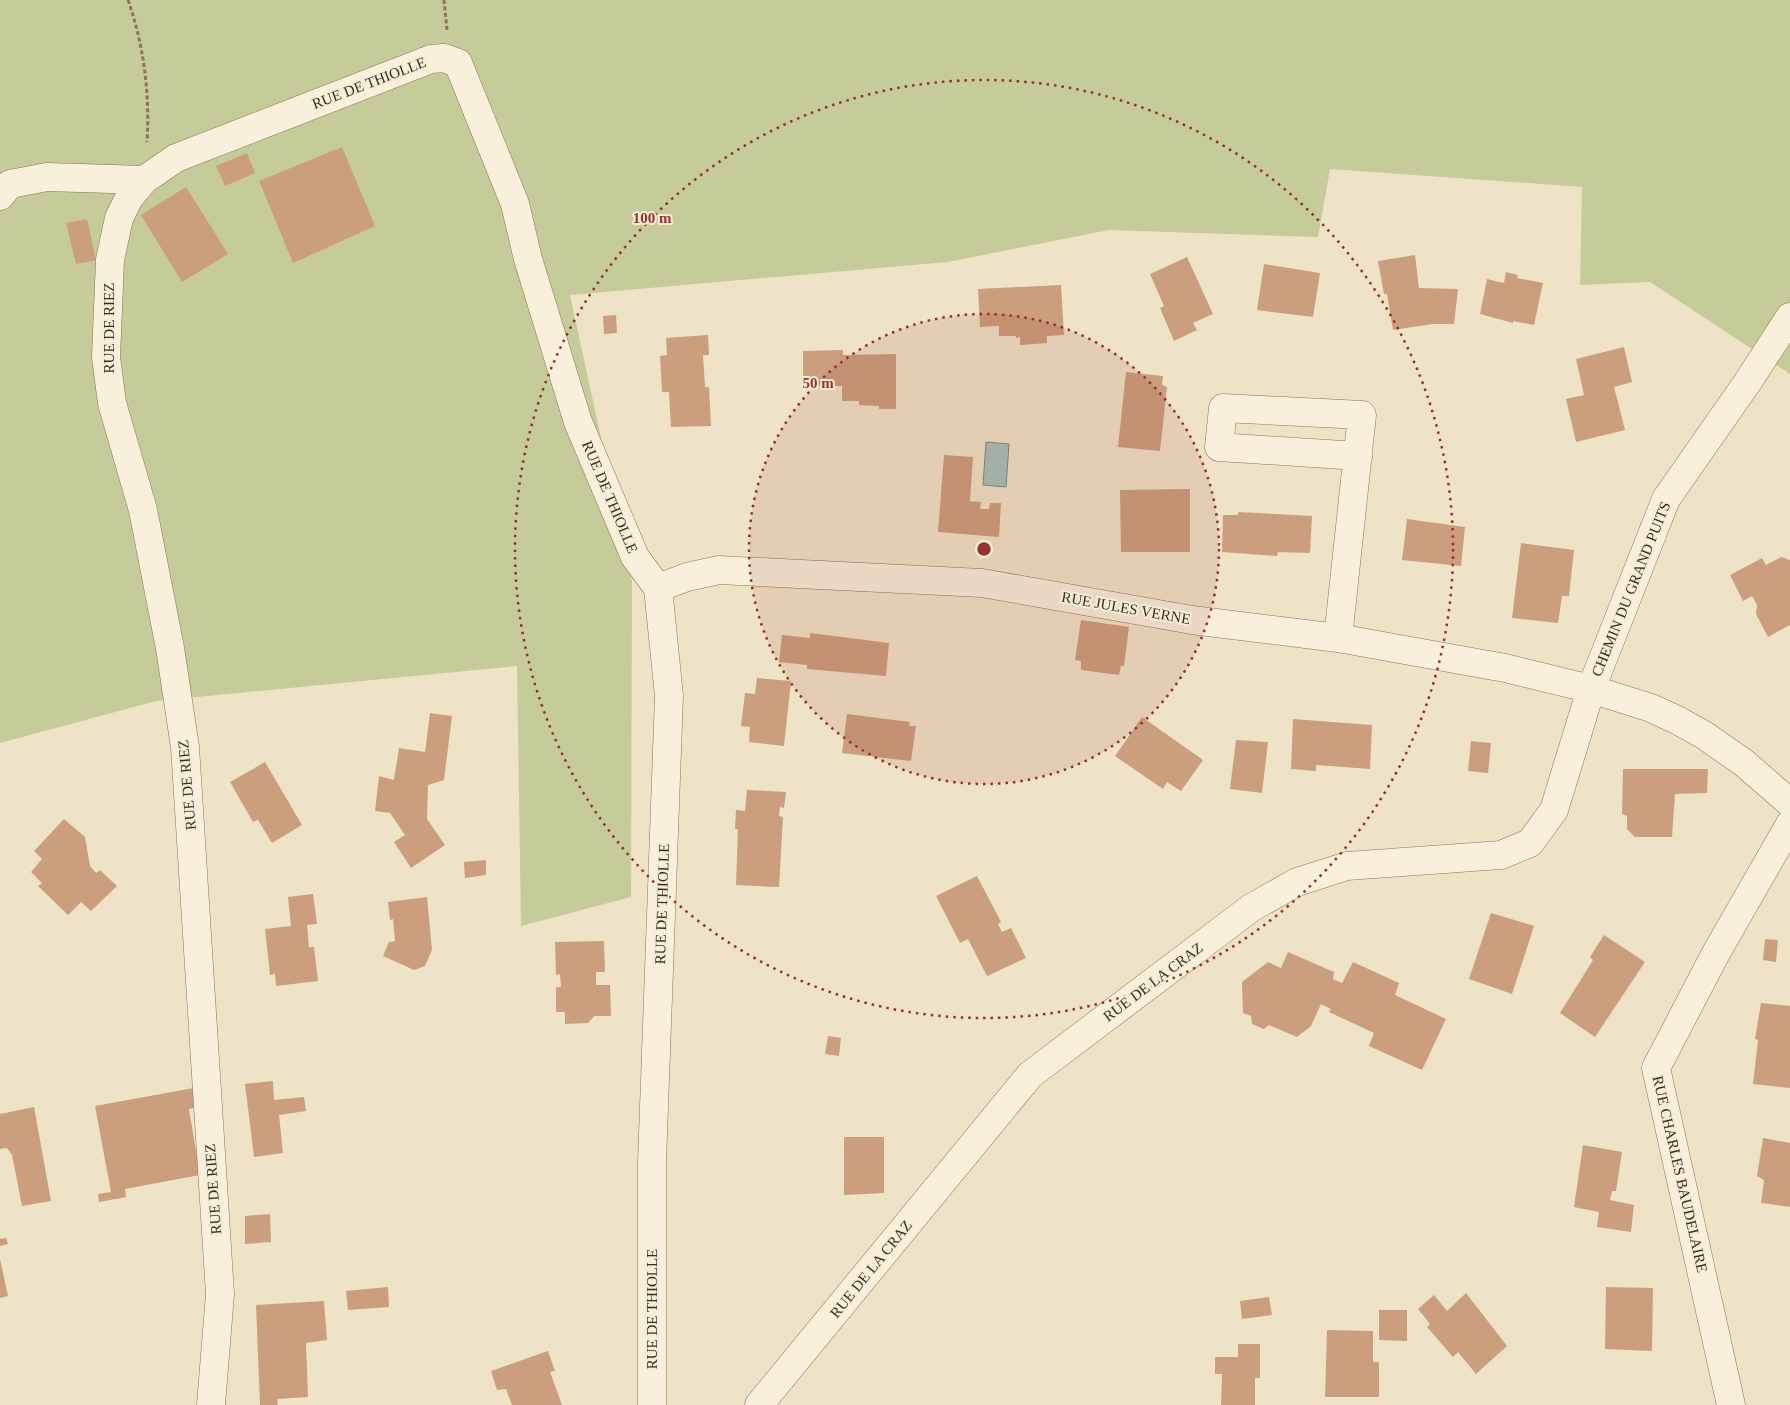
<svg xmlns="http://www.w3.org/2000/svg" width="1790" height="1405" font-family="'Times New Roman',serif">
<style>
.green{fill:#c5cc9a}
.water{fill:#a8c1ba;stroke:#6e9088}
.building{fill:#cb9f7d}
.lines{fill:none;stroke-linecap:round;stroke-linejoin:round}
.minor-casing{stroke:#89755c;stroke-width:29}
.path{stroke:#89755c;stroke-width:3;stroke-dasharray:4 2.5;stroke-linecap:butt}
.minor{stroke:#f8f0da;stroke-width:28}
.ring{fill:none;stroke:#962f2d;stroke-width:2.5;stroke-dasharray:2.5 5}
.labels{text-anchor:middle;dominant-baseline:central;stroke-width:4;stroke-linejoin:round;paint-order:stroke}
.street-label{font-size:15px;fill:#392d20;stroke:#f5edd6}
.centre{fill:#962f2d;stroke:#f5edd6;stroke-width:2.5}
.ring-label{font-size:15px;text-anchor:middle;font-weight:bold;fill:#962f2d;stroke:#f5edd6;stroke-width:4;stroke-linejoin:round;paint-order:stroke}
</style>
<rect width="100%" height="100%" fill="#eee3c6"/>
<path class="green" d="M0 0H1790V374L1650 282 1580 285 1582 187 1330 169 1318 237 1109 230 948 262 570 295 632 581 631 897 521 926 517 666 156 701 0 743Z"/>
<path class="water" d="M986 442 1009 444 1006 487 983 485Z"/>
<path class="building" d="M342 147 375 226 293 263 259 181Z
M247 153 255 173 225 186 216 166Z
M186 187 228 254 182 282 141 215Z
M87 219 96 260 76 264 66 223Z
M1415 255 1419 288 1458 289 1454 324H1433L1393 330 1387 294H1384L1378 261Z
M1187 257 1213 314 1193 323 1197 330 1174 341 1160 308 1164 306 1150 274Z
M1264 264 1320 273 1313 317 1257 310Z
M1506 272 1518 275 1517 278 1543 283 1534 325 1513 321V323L1480 314 1487 279 1504 283Z
M1061 285 1064 335 1047 336V343L1020 345V337L1016 338V336H999V326L980 327 978 289Z
M616 315 617 333 604 334 603 316Z
M708 335 709 355H703L705 387H709L711 426 671 427 669 392H662L660 356 667 355 666 338Z
M1624 347 1632 382 1614 387 1625 430 1576 442 1566 399 1584 395 1576 359Z
M843 350V355L896 354V409H879V406L859 405V401H842V386H803V351Z
M1126 372 1163 376 1162 385 1167 387 1160 451 1118 447Z
M944 455 973 457 970 501 981 502 980 509H989L990 503H1001L999 537 938 532Z
M1190 489V552H1121L1120 490Z
M1238 512 1312 516 1310 553 1278 552 1277 556 1222 552 1223 515H1238Z
M1407 519 1465 527 1461 566 1402 560Z
M1521 543 1574 550 1569 596H1562L1558 623 1512 618Z
M1781 557 1790 560V625L1768 637 1756 614 1757 605 1752 596 1743 601 1730 575 1762 558 1766 565Z
M1081 620 1129 627 1124 666H1121L1119 675 1081 670V661L1075 660Z
M810 633 889 643 886 676 807 669V665L779 662 782 635 810 638Z
M757 678 791 681 784 746 749 742 750 727 741 726 745 693 755 694Z
M430 713 452 716 444 780 428 785 427 819 445 845 411 868 394 842 405 835 390 813 375 811 379 776 394 780 399 748 425 752Z
M847 714 910 722 909 726H916L911 761 842 753Z
M1142 717 1203 760 1181 791 1167 782 1163 789 1115 756Z
M1293 719 1372 725 1370 769 1316 765V771L1291 769Z
M1236 740 1268 742 1262 793 1230 789Z
M1471 741 1491 743 1488 773 1468 771Z
M265 762 302 825 272 843 258 820 253 822 230 782Z
M1623 769H1708L1707 793 1675 794 1672 837H1635L1627 829V816L1622 814Z
M747 790 786 792 784 808 780 807 779 816 783 817 779 887 736 885 738 829H735L736 810 745 811Z
M64 819 85 837 90 866 96 873 100 870 117 886 91 911 81 902 68 915 38 886 42 883 31 872 42 859 34 851Z
M486 860V875L465 878 464 862Z
M977 876 1001 922 998 924 1002 932 1011 928 1026 958 987 976 968 939 960 943 936 896Z
M313 894 317 924 307 925 309 947H314L318 981 276 986 275 974 270 975 265 929 291 926 288 897Z
M427 897 432 950 425 966 414 970 383 956 389 942 395 941 393 919 390 920 388 902Z
M1491 913 1534 926 1512 994 1469 979Z
M1604 935 1645 962 1595 1037 1560 1013 1593 960 1590 957Z
M1765 939 1778 940 1776 962 1763 960Z
M604 941 605 972H596V985H610L611 1016H594L588 1023 565 1024V1012H556V987H561L560 974 556 975 555 942Z
M1288 952 1334 972 1333 979 1342 983 1353 962 1399 983 1395 995 1446 1019 1422 1070 1369 1046 1374 1033 1329 1012 1331 1009 1321 1004 1311 1026 1297 1037 1269 1025 1264 1029 1252 1024 1251 1016 1243 1013 1242 982 1268 962 1281 968Z
M1761 1003 1790 1006V1088L1753 1084 1758 1040 1755 1039Z
M828 1036 841 1038 839 1056 825 1054Z
M273 1081 274 1100 304 1097 306 1111 279 1115 283 1153 254 1157 245 1084Z
M199 1087 202 1106 189 1109 200 1175 125 1189 126 1197 99 1202 98 1194 111 1192 95 1106Z
M34 1107 51 1201 22 1206 12 1155 7 1148 0 1149V1114Z
M844 1137H884V1193L844 1195Z
M1763 1138 1790 1143V1207L1761 1203 1764 1180 1757 1176Z
M1583 1145 1622 1152 1616 1191H1612L1610 1200 1634 1205 1631 1232 1597 1227 1599 1212 1574 1207Z
M270 1214 271 1242 245 1244V1216Z
M6 1238 8 1244 0 1246V1239Z
M0 1259 8 1296 0 1298Z
M388 1287 389 1307 348 1310 346 1291Z
M1606 1287 1653 1288 1652 1351 1605 1349Z
M1466 1293 1507 1346 1476 1374 1458 1352 1453 1357 1427 1327 1430 1324 1418 1309 1434 1295 1447 1311Z
M1269 1297 1272 1315 1242 1319 1240 1301Z
M324 1301 327 1340 306 1343 308 1397 277 1399 278 1405H260L256 1305Z
M1379 1310H1407V1341L1379 1340Z
M1327 1330 1373 1331V1362H1379V1397H1325Z
M1238 1344H1260V1378H1255V1405H1221L1222 1374H1215V1357H1238Z
M548 1351 555 1371 550 1372 562 1405H512L506 1389 497 1390 491 1371Z"/>
<g class="lines">
<defs>
<path id="minor" d="M0 196 10 184 47 177 144 180
M658 588 687 577 719 570 982 583 1192 620 1338 638 1505 668 1591 689 1651 708 1677 720 1704 735 1744 763 1790 803
M1338 638 1362 415 1223 408 1219 447 1358 456
M211 1405 220 1294 185 747 170 648 143 510 112 403 106 357 110 260 119 218 129 198 144 180 176 158 431 59 444 58 458 63 515 204 528 259 578 422 635 557 658 588 669 696 652 1162V1405
M759 1405 1030 1075 1251 908 1297 882 1347 866 1501 855 1530 843 1554 810 1591 689 1666 499 1747 383 1790 317
M1731 1405 1656 1068 1716 953 1790 824"/>
</defs>
<use href="#minor" class="minor-casing"/>
<path class="path" d="M128 0C144 45 150 95 147 142
M444 0 447 30"/>
<use href="#minor" class="minor"/>
</g>
<circle cx="984" cy="549" r="235" fill="#962f2d" fill-opacity=".12"/>
<g class="ring">
<circle cx="984" cy="549" r="235"/>
<circle cx="984" cy="549" r="469"/>
</g>
<g class="labels">
<g class="street-label">
<text transform="translate(369 83) rotate(-21)">RUE DE THIOLLE</text>
<text transform="translate(109 328) rotate(-90)">RUE DE RIEZ</text>
<text transform="translate(610 497) rotate(67)">RUE DE THIOLLE</text>
<text transform="translate(1631 589) rotate(-68)">CHEMIN DU GRAND PUITS</text>
<text transform="translate(1126 608) rotate(10)">RUE JULES VERNE</text>
<text transform="translate(187 785) rotate(-95)">RUE DE RIEZ</text>
<text transform="translate(662 904) rotate(-88)">RUE DE THIOLLE</text>
<text transform="translate(1153 982) rotate(-37)">RUE DE LA CRAZ</text>
<text transform="translate(1680 1174) rotate(77)">RUE CHARLES BAUDELAIRE</text>
<text transform="translate(213 1189) rotate(-94)">RUE DE RIEZ</text>
<text transform="translate(871 1269) rotate(-51)">RUE DE LA CRAZ</text>
<text transform="translate(652 1309) rotate(-90)">RUE DE THIOLLE</text>
</g>
</g>
<circle cx="984" cy="549" r="8" class="centre"/>
<g class="ring-label">
<text x="652" y="223">100 m</text>
<text x="818" y="388">50 m</text>
</g>
</svg>
